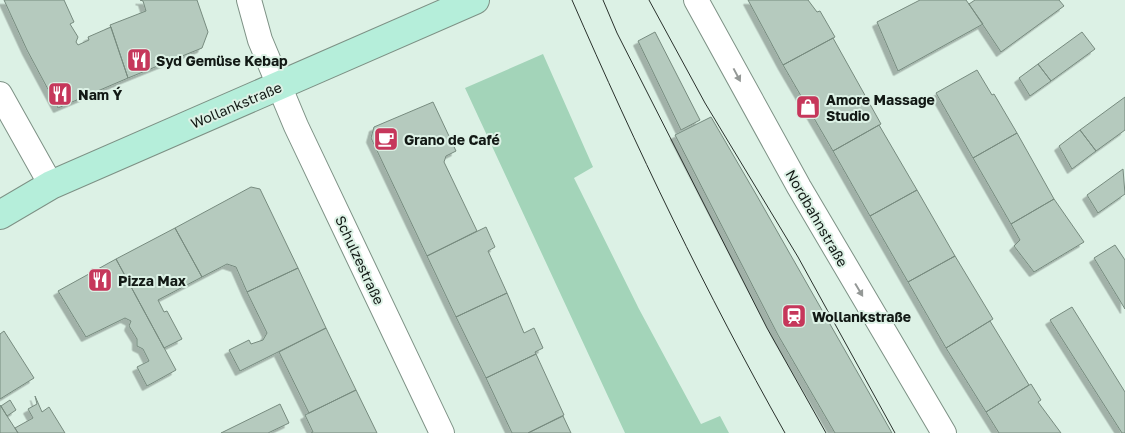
<svg xmlns="http://www.w3.org/2000/svg" width="1125" height="433" font-family="'Golos Text',sans-serif">
<style>
.green{fill:#a3d4b9}
.building{fill:#b5cabe;stroke:#778b7f;filter:url(#shadow)}
.lines{fill:none;stroke-linecap:round;stroke-linejoin:round}
.street-casing{stroke:#7d9185;stroke-width:26}
.secondary-casing{stroke:#7d9185;stroke-width:30}
.street{stroke:#fff;stroke-width:24}
.secondary{stroke:#b5eeda;stroke-width:28}
.tram{stroke:#29312c;stroke-width:1}
.oneway{fill:#949896}
.labels{text-anchor:middle;dominant-baseline:central;stroke-width:4;stroke-linejoin:round;paint-order:stroke}
.poi-label{font-size:14px;font-weight:bold;fill:#121915;stroke:#dcf1e5;text-anchor:start}
.street-label{font-size:14px;fill:#121915;stroke:#dcf1e5}
</style>
<defs>
<filter id="shadow"><feDropShadow dx="-4.5" dy="4.5" stdDeviation="0" flood-color="#0004"/></filter>
</defs>
<rect width="100%" height="100%" fill="#dcf1e5"/>
<path class="green" d="M543 54 593 167 574 178 639 309 701 424 720 416 729 433H625L465 88Z"/>
<path class="building" d="M4 0H64L74 22 70 24 78 37 76 42 78 45 89 40 88 37 111 27 128 78 58 108 27 50Z
M140 0H197L208 32 202 48 128 78 110 25 146 11 143 1Z
M748 0H808L817 12 820 11 835 37 783 65Z
M920 0H966L983 24 898 71 877 22Z
M975 0H1059L1064 6 1001 52 969 4Z
M655 32 700 120 681 130 638 41Z
M1082 32 1095 49 1051 81 1038 64Z
M833 38 881 124 833 151 783 65Z
M1038 64 1051 81 1030 96 1019 78Z
M977 70 992 95 994 94 1017 133 973 158 936 93Z
M1125 97V130L1096 151 1080 130Z
M433 102 456 151 446 156 444 162 477 231 427 256 371 138 374 127Z
M711 117 757 196 892 433H835L778 335 675 135Z
M879 125 917 190 870 216 833 151Z
M1080 130 1096 151 1072 169 1059 146Z
M1017 133 1054 199 1011 224 973 158Z
M1123 169 1125 194 1098 213 1087 195Z
M251 187 260 189 298 268 247 292 236 267 227 264 202 277 175 228Z
M917 190 955 256 908 282 870 216Z
M1054 199 1084 242 1034 272 1014 246 1020 240 1011 224Z
M486 227 495 247 488 251 507 293 456 317 427 256Z
M175 228 202 277 158 300 164 312 167 311 182 339 164 348 116 259Z
M1115 245 1125 260V309L1094 258Z
M955 256 993 319 946 348 908 282Z
M116 259 176 370 147 386 137 367 149 361 143 349 137 346V339L129 326 131 321 125 318 86 337 58 291Z
M298 268 326 328 240 371 229 350 249 340 251 344 263 340 267 333 247 292Z
M507 293 524 333 534 328 543 348 535 352 536 354 486 378 456 317Z
M1072 307 1125 392V433H1122L1050 320Z
M990 321 1029 385 986 412 946 348Z
M326 328 356 390 309 413 279 352Z
M4 331 34 378 0 399V334Z
M536 354 564 415 528 433H512L486 378Z
M1031 384 1041 400 1038 402 1061 433H999L986 412Z
M356 390 377 433H311L313 432 305 415Z
M35 396 42 412 49 407 65 433H18L15 428 33 418 28 409 37 404Z
M10 400 16 410 7 416 1 406Z
M280 404 289 423 268 433H221Z
M0 405 7 416 18 433H0Z
M563 416 571 433H528Z"/>
<g class="lines">
<defs>
<path id="street" d="M249 0 260 40 296 126 442 433
M696 0 799 187 944 433
M0 94 51 185"/>
<path id="secondary" d="M0 215 51 185 475 0"/>
</defs>
<use href="#street" class="street-casing"/>
<use href="#secondary" class="secondary-casing"/>
<use href="#street" class="street"/>
<use href="#secondary" class="secondary"/>
<path class="tram" d="M572 0C636 147 706 293 785 433
M603 0 617 33 767 328 826 433
M649 0 705 103 798 257 895 433"/>
</g>
<defs><path id="oneway-solid" d="M-6-.8H1V-3.2L6.5 0L1 3.2V.8H-6Z" transform="scale(1.25)"/></defs>
<g class="oneway">
<use href="#oneway-solid" transform="translate(737 75) rotate(62)"/>
<use href="#oneway-solid" transform="translate(859 290) rotate(59)"/>
</g>
<defs>
<symbol id="restaurant-square" viewBox="-11 -11 22 22"><rect x="-9" y="-9" width="18" height="18" rx="4" fill="#c6375b" stroke="#dcf1e5"/><path d="M-5-6h1v4h1v-4h1v4h1v-4h1v5L-1.5 .5V6h-2V.5L-5-1ZM5-6V6H3V1.5H1.5Q1.5-4 5-6Z" fill="#fff"/></symbol>
<symbol id="shop-square" viewBox="-11 -11 22 22"><rect x="-9" y="-9" width="18" height="18" rx="4" fill="#c6375b" stroke="#dcf1e5"/><path d="M-5-2.5h2.3a2.7 3.5 0 0 1 5.4 0H5L5.5 6h-11ZM-1.5-2.5h3a1.5 2.3 0 0 0-3 0Z" fill="#fff"/></symbol>
<symbol id="cafe-square" viewBox="-11 -11 22 22"><rect x="-9" y="-9" width="18" height="18" rx="4" fill="#c6375b" stroke="#dcf1e5"/><path d="M-5.5-4.5H6V0H3Q3 3.5 0 3.5H-2.5Q-5.5 3.5-5.5 0ZM3-3.2v2h1.7v-2ZM-6 4.5H4V6H-6Z" fill="#fff"/></symbol>
<symbol id="station-square" viewBox="-11 -11 22 22"><rect x="-9" y="-9" width="18" height="18" rx="4" fill="#c6375b" stroke="#dcf1e5"/><path d="M-3-6H3Q5-6 5-4V2Q5 4 3 4L4.5 6H3L1.5 4h-3L-3 6H-4.5L-3 4Q-5 4-5 2V-4Q-5-6-3-6ZM-3.5-4v3h7v-3ZM-3.5 1v1.5H-2V1ZM2 1v1.5H3.5V1Z" fill="#fff"/></symbol>
</defs>
<g fill-rule="evenodd">
<use href="#restaurant-square" x="125" y="46" width="28" height="28"/>
<use href="#restaurant-square" x="46" y="80" width="28" height="28"/>
<use href="#shop-square" x="794" y="93" width="28" height="28"/>
<use href="#cafe-square" x="372" y="125" width="28" height="28"/>
<use href="#restaurant-square" x="86" y="266" width="28" height="28"/>
<use href="#station-square" x="780" y="302" width="28" height="28"/>
</g>
<g class="labels">
<g class="poi-label">
<text x="156" y="60">Syd Gemüse Kebap</text>
<text x="78" y="94">Nam Ý</text>
<text x="826" y="99">Amore Massage<tspan x="826" dy="16">Studio</tspan></text>
<text x="404" y="139">Grano de Café</text>
<text x="118" y="280">Pizza Max</text>
<text x="812" y="316">Wollankstraße</text>
</g>
<g class="street-label">
<text transform="translate(236 105) rotate(-23)">Wollankstraße</text>
<text transform="translate(817 218) rotate(60)">Nordbahnstraße</text>
<text transform="translate(360 260) rotate(65)">Schulzestraße</text>
</g>
</g>
</svg>
